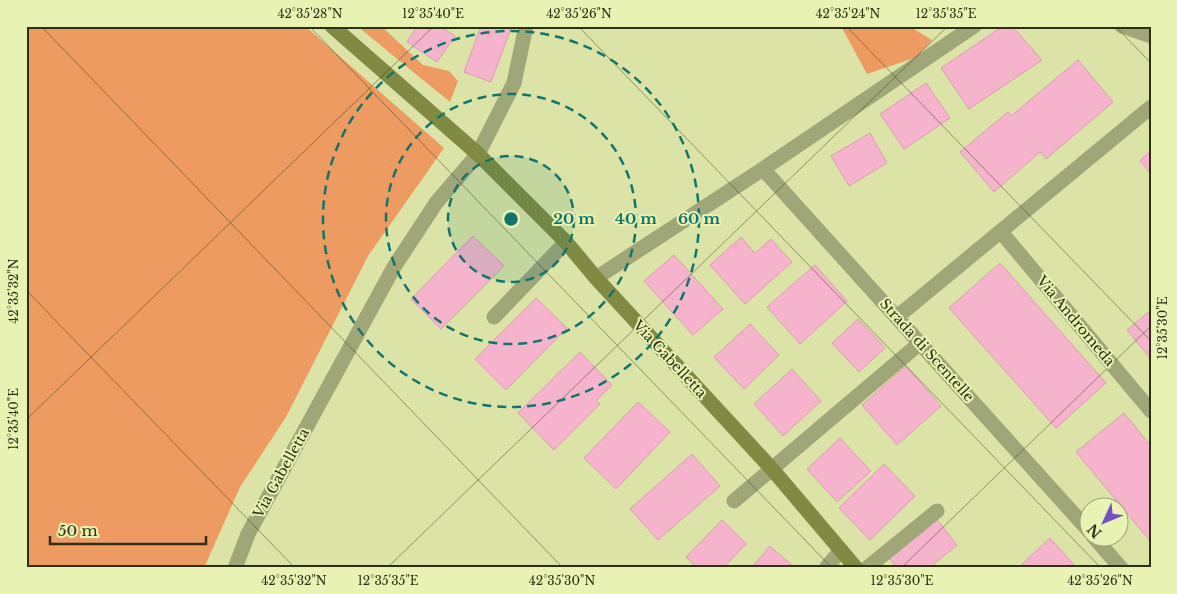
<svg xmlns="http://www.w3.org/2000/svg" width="1177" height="594" font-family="'Libre Baskerville',serif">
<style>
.green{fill:#ed9b60}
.building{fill:#f5b4cc;stroke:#db9cb3}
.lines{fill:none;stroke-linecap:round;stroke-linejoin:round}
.street{stroke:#9fa678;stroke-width:15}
.secondary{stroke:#818a42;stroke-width:15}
.ticks{fill:none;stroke:#2d3017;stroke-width:1;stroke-opacity:0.45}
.ring{fill:none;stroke:#0f766e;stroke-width:2.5;stroke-dasharray:9 6}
.labels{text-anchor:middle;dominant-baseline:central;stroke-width:4;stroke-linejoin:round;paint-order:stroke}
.street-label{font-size:14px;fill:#2d3017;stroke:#e8f2b3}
.centre{fill:#0f766e;stroke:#e8f2b3;stroke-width:2.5}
.ring-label{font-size:15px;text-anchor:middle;font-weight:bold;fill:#0f766e;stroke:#e8f2b3;stroke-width:4;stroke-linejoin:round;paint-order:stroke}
.neatline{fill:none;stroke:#2d3017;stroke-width:2}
.ticks-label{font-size:12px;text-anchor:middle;fill:#2d3017}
</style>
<rect width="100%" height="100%" fill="#dbe4a6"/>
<path class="green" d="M26 26H305L444 148 368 256 286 417 240 487 204 568H26Z
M357 26H381L423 65 449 71 458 81 450 102Z
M841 26H909L932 40 917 57 867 74Z"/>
<path class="building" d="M417 26H440L455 36 437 62 407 42Z
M481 26H512L491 82 464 72Z
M1003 26H1012L1042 60 969 109 941 68Z
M1078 60 1113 102 1046 159 1040 152 994 192 960 152 1008 112 1011 116Z
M926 83 950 118 904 149 880 114Z
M870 133 887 163 849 186 831 156Z
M1151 150V174L1140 161Z
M473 236 504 266 441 329 411 299Z
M741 237 755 253 771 239 792 262 745 304 710 265Z
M674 255 723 309 693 335 644 281Z
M1000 263 1106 383 1056 428 949 308Z
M815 265 847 301 800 344 767 307Z
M536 298 567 328 506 390 475 359Z
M1151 310V359L1127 330Z
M858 319 885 348 859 372 832 343Z
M750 324 779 355 744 389 714 357Z
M580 352 612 385 596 401 600 404 554 450 518 413Z
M906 366 941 406 897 445 862 405Z
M792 369 821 401 783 436 754 404Z
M638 402 670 432 616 489 584 458Z
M1124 413 1151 446V542L1076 452Z
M840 438 871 471 837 502 807 469Z
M692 454 720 486 658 540 630 509Z
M884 464 915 496 870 540 839 508Z
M935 517 957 545 929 568H897L887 555Z
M722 520 746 544 723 568H697L686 557Z
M1050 538 1077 568H1023L1021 565Z
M770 546 795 568H751Z"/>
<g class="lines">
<path class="street" d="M1122 26 1151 36
M763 169 1090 532
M1001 232 1151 411
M596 278 763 169 974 26
M494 317 566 242
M897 317 1151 107
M734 501 920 343
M1093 536 1121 568
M235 568 248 534 394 267 436 203 478 154 514 83 526 26
M826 568 841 550
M867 568 937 511"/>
<path class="secondary" d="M332 26 478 154 566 242 596 278 772 469 856 568"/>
</g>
<path class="ticks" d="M41 26 563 568M309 26 832 568M578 26 1101 568M846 26 1151 341M1115 26 1151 63M26 290 295 568M26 420 434 26M387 568 948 26M901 568 1151 326"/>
<circle cx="511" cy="219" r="63" fill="#0f766e" fill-opacity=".12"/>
<g class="ring">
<circle cx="511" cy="219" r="63"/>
<circle cx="511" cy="219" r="125"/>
<circle cx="511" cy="219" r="188"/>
</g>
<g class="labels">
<g class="street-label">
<text transform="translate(1076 321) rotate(50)">Via Andromeda</text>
<text transform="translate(927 350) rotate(48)">Strada di Scentelle</text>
<text transform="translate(670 359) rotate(47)">Via Gabelletta</text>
<text transform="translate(281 473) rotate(-61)">Via Gabelletta</text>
</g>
</g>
<circle cx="511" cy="219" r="8" class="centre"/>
<g class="ring-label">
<text x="574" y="224">20 m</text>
<text x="636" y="224">40 m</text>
<text x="699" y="224">60 m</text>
</g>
<rect width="1177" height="594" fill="none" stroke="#e8f2b3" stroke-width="55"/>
<g transform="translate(1104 522) rotate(226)"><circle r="24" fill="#e8f2b3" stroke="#9da475"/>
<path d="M0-4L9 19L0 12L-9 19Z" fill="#764ec7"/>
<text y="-8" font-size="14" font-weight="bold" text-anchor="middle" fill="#2d3017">N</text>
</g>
<path d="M50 536v8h156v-8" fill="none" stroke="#2d3017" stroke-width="2.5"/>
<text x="58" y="536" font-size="15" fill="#2d3017" stroke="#e8f2b3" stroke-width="4" paint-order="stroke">50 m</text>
<rect x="28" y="28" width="1122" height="538" class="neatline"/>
<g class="ticks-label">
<text x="310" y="18">42°35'28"N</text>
<text x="433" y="18">12°35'40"E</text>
<text x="579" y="18">42°35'26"N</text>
<text x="848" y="18">42°35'24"N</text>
<text x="946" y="18">12°35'35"E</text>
<text transform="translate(14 291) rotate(-90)" y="4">42°35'32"N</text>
<text transform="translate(1163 328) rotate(-90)" y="4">12°35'30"E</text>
<text transform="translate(14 419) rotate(-90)" y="4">12°35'40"E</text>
<text x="294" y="585">42°35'32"N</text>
<text x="388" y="585">12°35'35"E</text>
<text x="562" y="585">42°35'30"N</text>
<text x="902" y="585">12°35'30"E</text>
<text x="1100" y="585">42°35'26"N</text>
</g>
</svg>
